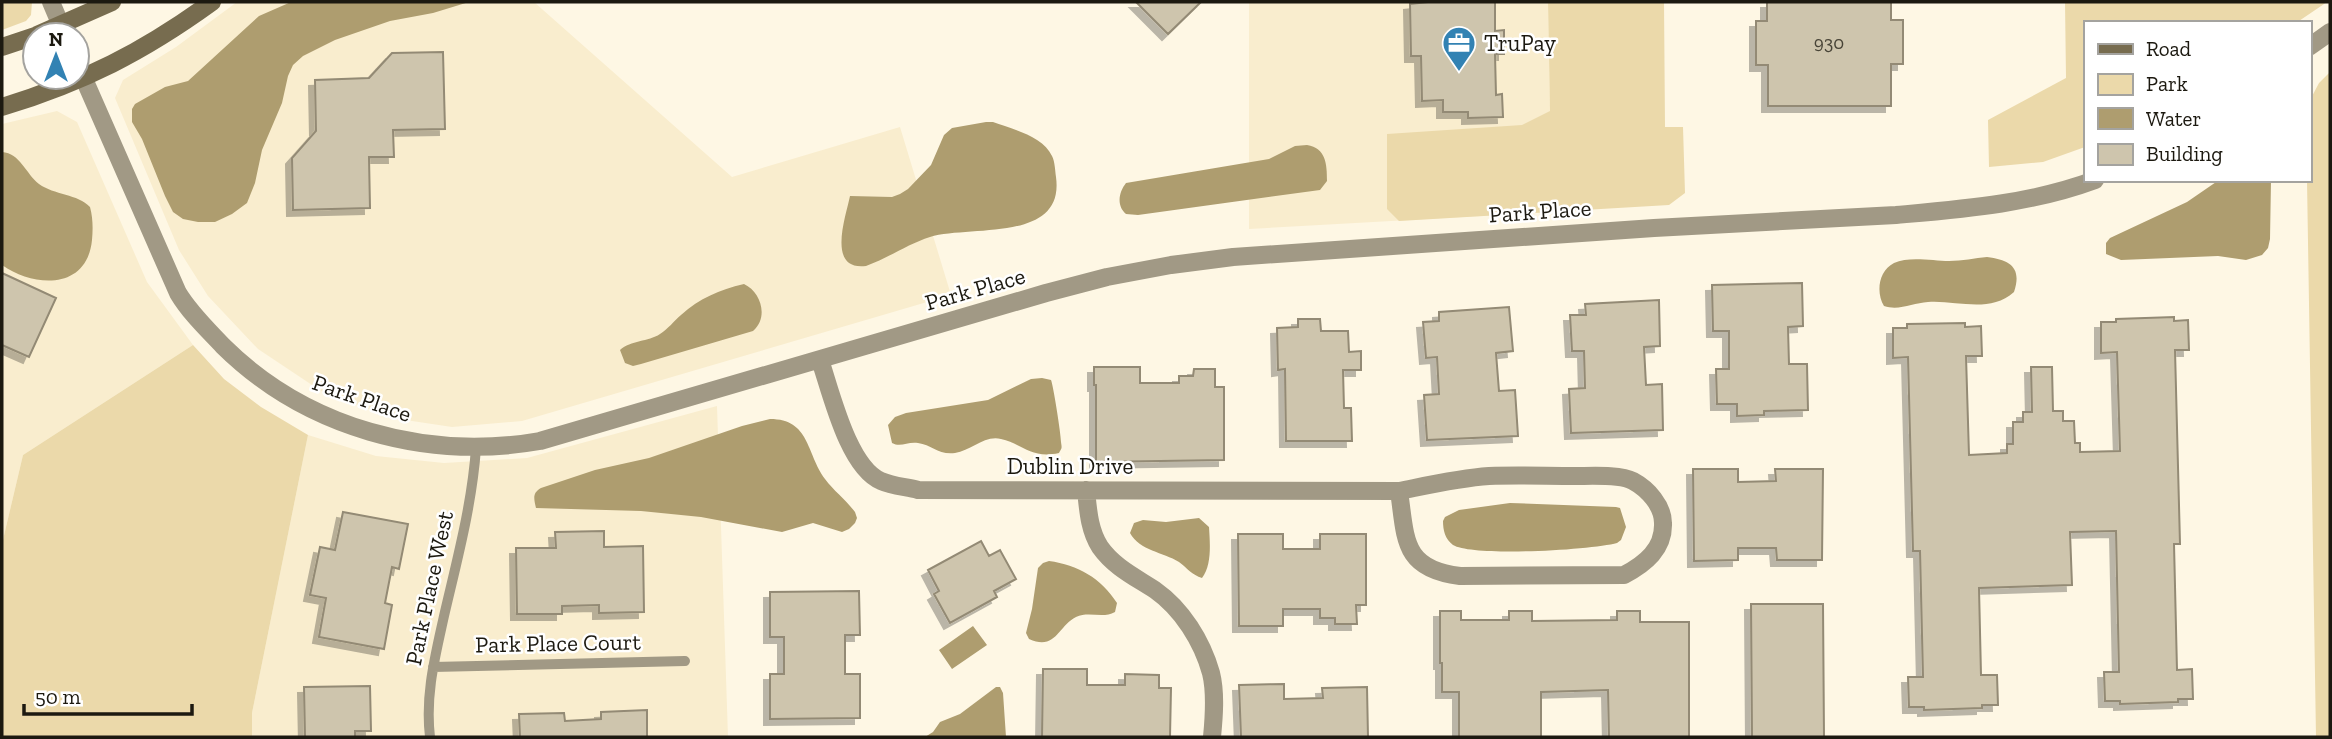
<svg xmlns="http://www.w3.org/2000/svg" width="2332" height="739" font-family="'Zilla Slab',serif">
<style>
.built{fill:#f9edce}
.green{fill:#ebd9aa}
.water{fill:#ae9d6f}
.building{fill:#cec5ad;stroke:#938a74;stroke-width:2;filter:url(#shadow)}
.lines{fill:none;stroke-linecap:round;stroke-linejoin:round}
.lane{stroke:#a19985;stroke-width:10}
.street{stroke:#a19985;stroke-width:18}
.secondary{stroke:#776c4f;stroke-width:18}
.labels{text-anchor:middle;dominant-baseline:central;stroke-width:5;stroke-linejoin:round;paint-order:stroke}
.number-label{font-size:19px;fill:#484437}
.poi-label{font-size:23px;fill:#1c1910;stroke:#fff;text-anchor:start}
.street-label{font-size:23px;fill:#1c1910;stroke:#fff}
</style>
<defs>
<filter id="shadow"><feDropShadow dx="-6" dy="6" stdDeviation="0" flood-color="#0004"/></filter>
</defs>
<rect width="100%" height="100%" fill="#fef7e4"/>
<path class="built" d="M237 2H534L732 177 900 127 951 295 522 421 452 427 392 418 321 391 258 349 208 296 179 250 115 98 123 80 176 47Z
M1249 2H1548L1552 212 1249 229Z
M57 111 77 122 147 282 193 345 23 455 2 544V124Z
M717 406 728 737H252V713L308 435 376 456 444 463 527 458Z"/>
<path class="green" d="M2 2H32L31 15 26 21 2 30Z
M1548 2H1664L1665 127H1683L1685 193 1669 205 1399 221 1387 209V134L1522 125 1550 111Z
M2065 2H2327L2296 23H2085V147L2043 162 1989 167 1988 120 2066 78Z
M2330 72V737H2316L2307 180H2309V102L2319 83Z
M193 345 224 379 261 407 308 435 252 713V737H2V544L23 455Z"/>
<path class="water" d="M291 2H469L433 13 390 21 335 40 303 56 293 65 288 76 282 103 262 150 255 183 247 203 232 214 215 222H198L183 219 173 212 165 196 142 139 132 122V109L135 104 165 87 188 81 259 16Z
M986 122H993C1012 129 1043 136 1052 156 1055 162 1055 170 1056 177 1065 243 970 225 930 237 908 244 888 258 866 266 826 271 846 216 850 196L892 197 900 194 908 189 931 165 944 135 952 128Z
M1307 145C1326 148 1327 164 1327 181L1320 190 1138 215 1126 214C1116 205 1119 192 1126 183L1269 159 1295 146Z
M2 152C20 153 26 174 39 184 54 195 78 194 90 207 93 218 93 229 92 240 87 290 35 288 2 265Z
M2219 180H2271L2270 239 2268 248 2262 255 2246 260 2218 256 2121 260 2106 254V243L2110 238 2187 202Z
M1987 257C2011 260 2022 268 2014 292 1989 314 1957 300 1928 302 1913 303 1899 311 1884 306 1876 293 1878 271 1894 263 1909 256 1933 261 1949 261 1962 261 1975 258 1987 257Z
M744 284C761 292 769 317 753 331L641 364 633 366 625 363 620 350C631 340 648 342 660 334 668 329 674 321 681 315 700 298 719 290 744 284Z
M1042 378 1051 380C1053 384 1061 434 1061 442 1062 449 1062 447 1059 453 1031 459 1023 444 1001 439 984 435 971 451 955 453 938 455 932 445 918 443 908 441 901 448 892 443L888 425 895 417 906 413 988 400 1031 379Z
M770 419C810 419 806 453 825 479 834 491 846 500 855 512L857 518 855 523 849 529 842 532 813 523 782 532 701 517 641 511 536 508C534 499 532 493 541 488L595 470 649 458 742 426Z
M1510 503 1616 507 1620 508 1626 527 1621 540 1617 543C1592 550 1473 557 1453 545 1445 539 1443 530 1443 521L1445 517 1459 510Z
M1199 518 1209 527C1210 543 1212 565 1202 578 1192 575 1187 568 1179 562 1163 552 1140 551 1130 533L1134 523 1143 520 1166 522Z
M1049 561C1078 565 1101 578 1117 603L1115 612C1103 619 1089 611 1076 617 1058 626 1056 651 1029 639L1026 633 1032 609 1038 568 1043 563Z
M973 626 987 645 952 669 939 650Z
M996 687H1000L1003 693 1006 737H925L933 732 940 722 960 714Z"/>
<path class="building" d="M1136 2H1201L1168 34Z
M1428 2H1495V31L1504 30V54H1495L1496 95 1502 94 1503 117 1468 118V112H1443V100L1422 101 1421 56H1411L1410 4Z
M1767 2H1891V20H1903V64H1891V106H1768V65H1756V21H1767Z
M443 52 445 129 393 130 394 157H369L370 208 293 210 292 158 316 131 315 80 369 78 392 53Z
M2 273 56 298 29 357 2 345Z
M1802 283 1803 326 1788 327 1789 364H1807L1808 410 1764 411V415L1737 416V404H1717L1716 369H1729V331H1713L1712 285Z
M1659 300 1660 346 1644 347 1646 385 1662 384 1663 430 1571 433 1569 389 1585 388 1584 351H1572L1570 315H1586L1585 304Z
M1509 307 1513 351 1496 353 1499 391 1515 390 1518 436 1427 440 1424 395 1439 394 1437 357 1426 358 1423 322 1439 321V312Z
M2174 317V321L2188 320 2189 350H2175L2180 544H2174L2177 670 2192 669 2193 699H2178V702L2120 704V701H2105L2104 672H2119L2116 531 2070 532 2072 585 1979 588 1981 675H1997L1998 705H1982V708L1924 710V707H1909L1908 677H1923L1920 551H1913L1908 357 1893 358V328H1907V324L1965 323V327L1981 326 1982 356H1966L1969 455 2007 453V444H2013V422H2023V412H2032L2031 367H2052L2053 411H2063V421H2074L2075 443H2080V452L2120 451 2117 352 2101 353V322H2116V319Z
M1298 319H1320L1321 331H1348L1349 352 1361 351V370H1343L1344 408H1351L1352 441H1286L1285 369 1278 370 1277 328 1298 327Z
M1094 367H1140V383H1179V376H1193L1194 369H1215V387H1224V460L1096 462V385H1094Z
M1693 469H1738V482L1776 481 1775 469H1823L1822 560H1777L1776 548H1738V560L1694 561Z
M343 512 408 524 399 569 392 567 385 603 392 605 384 649 319 637 326 598 310 595 320 547 335 550Z
M604 531V547L643 546 644 612 599 613V605L562 606V614H517L516 548H556L555 532Z
M1238 534H1283V549H1320V534H1366V605H1356L1357 624H1335V618H1320V609H1283V626H1239Z
M981 541 989 556 1000 550 1016 579 994 591 997 597 950 623 934 594 939 591 928 570Z
M859 591 860 635H845V674H860V718L770 719V674H784V637H770V592Z
M1751 604H1823L1824 737H1752Z
M1440 611H1461V620H1509V611H1532V621L1617 620V611H1640V622H1689V737H1609L1608 690 1541 692V737H1459V692H1442V663H1440Z
M1043 669H1087V685H1125V674L1159 675V688H1171L1170 737H1042Z
M1284 684V699L1323 698 1322 688 1367 687 1368 737H1241L1239 685Z
M370 686 371 731H355V737H305L304 687Z
M647 710V737H520L519 714 564 713 565 721 601 719V712Z"/>
<g class="lines">
<path class="lane" d="M433 667 685 661
M430 737C425 695 435 657 444 616 457 560 472 505 476 448"/>
<path class="street" d="M51 2 65 35
M2309 47 2330 32
M77 63 178 293C190 313 207 329 223 346 306 428 426 461 540 441L1046 293 1107 277 1171 265 1233 257 1654 228 1896 215C1963 209 2030 204 2095 180
M820 360C831 392 848 467 881 481 892 486 907 487 918 490L1399 491C1429 485 1459 478 1489 476 1518 475 1546 476 1575 476 1591 476 1620 474 1633 481 1648 489 1663 506 1663 523 1664 549 1645 564 1624 575L1460 576C1402 569 1406 539 1399 491
M1086 490C1088 509 1089 530 1100 547 1114 567 1135 577 1155 590 1182 609 1202 641 1211 673 1216 693 1214 717 1212 737"/>
<path class="secondary" d="M37 35 112 2
M2 47 35 36
M2 107C84 82 143 52 212 2"/>
</g>
<defs>
<symbol id="office-pin" viewBox="-11 -11 22 30"><path d="M0 17L-7.5 6A9.5 9.5 0 1 1 7.5 6Z" fill="#3282b3" stroke="#fff"/><path d="M-6-3h4V-5.5h4V-3h4V5H-6ZM-1-4.5V-3h2v-1.5ZM-6 0V1H6V0Z" fill="#fff"/></symbol>
</defs>
<g fill-rule="evenodd">
<use href="#office-pin" x="1440" y="24" width="38" height="52"/>
</g>
<g class="labels">
<g class="number-label">
<text x="1829" y="42">930</text>
</g>
<g class="poi-label">
<text x="1484" y="43">TruPay</text>
</g>
<g class="street-label">
<text transform="translate(1540 211) rotate(-4)">Park Place</text>
<text transform="translate(975 289) rotate(-16)">Park Place</text>
<text transform="translate(362 398) rotate(19)">Park Place</text>
<text x="1070" y="466">Dublin Drive</text>
<text transform="translate(429 588) rotate(-78)">Park Place West</text>
<text transform="translate(558 643) rotate(-1)">Park Place Court</text>
</g>
</g>
<rect width="2332" height="739" fill="none" stroke="#1c1910" stroke-width="7"/>
<rect x="2084" y="21" width="228" height="161" fill="#ffffff" stroke="#a4a39f" stroke-width="2"/>
<rect x="2098" y="44" width="35" height="10" fill="#776c4f" stroke="#a4a39f" stroke-width="2"/>
<text x="2146" y="56" font-size="21" fill="#1c1910">Road</text>
<rect x="2098" y="74" width="35" height="21" fill="#ebd9aa" stroke="#a4a39f" stroke-width="2"/>
<text x="2146" y="91" font-size="21" fill="#1c1910">Park</text>
<rect x="2098" y="108" width="35" height="21" fill="#ae9d6f" stroke="#a4a39f" stroke-width="2"/>
<text x="2146" y="126" font-size="21" fill="#1c1910">Water</text>
<rect x="2098" y="144" width="35" height="21" fill="#cec5ad" stroke="#a4a39f" stroke-width="2"/>
<text x="2146" y="161" font-size="21" fill="#1c1910">Building</text>
<g transform="translate(56 56)"><circle r="33" fill="#ffffff" stroke="#a4a39f" stroke-width="2"/>
<path d="M0-5L12 26L0 18L-12 26Z" fill="#3282b3"/>
<text y="-10" font-size="19" font-weight="bold" text-anchor="middle" fill="#1c1910">N</text>
</g>
<path d="M24 704v10h168v-10" fill="none" stroke="#1c1910" stroke-width="3.5"/>
<text x="35" y="704" font-size="21" fill="#1c1910" stroke="#ffffff" stroke-width="5" paint-order="stroke">50 m</text>
</svg>
